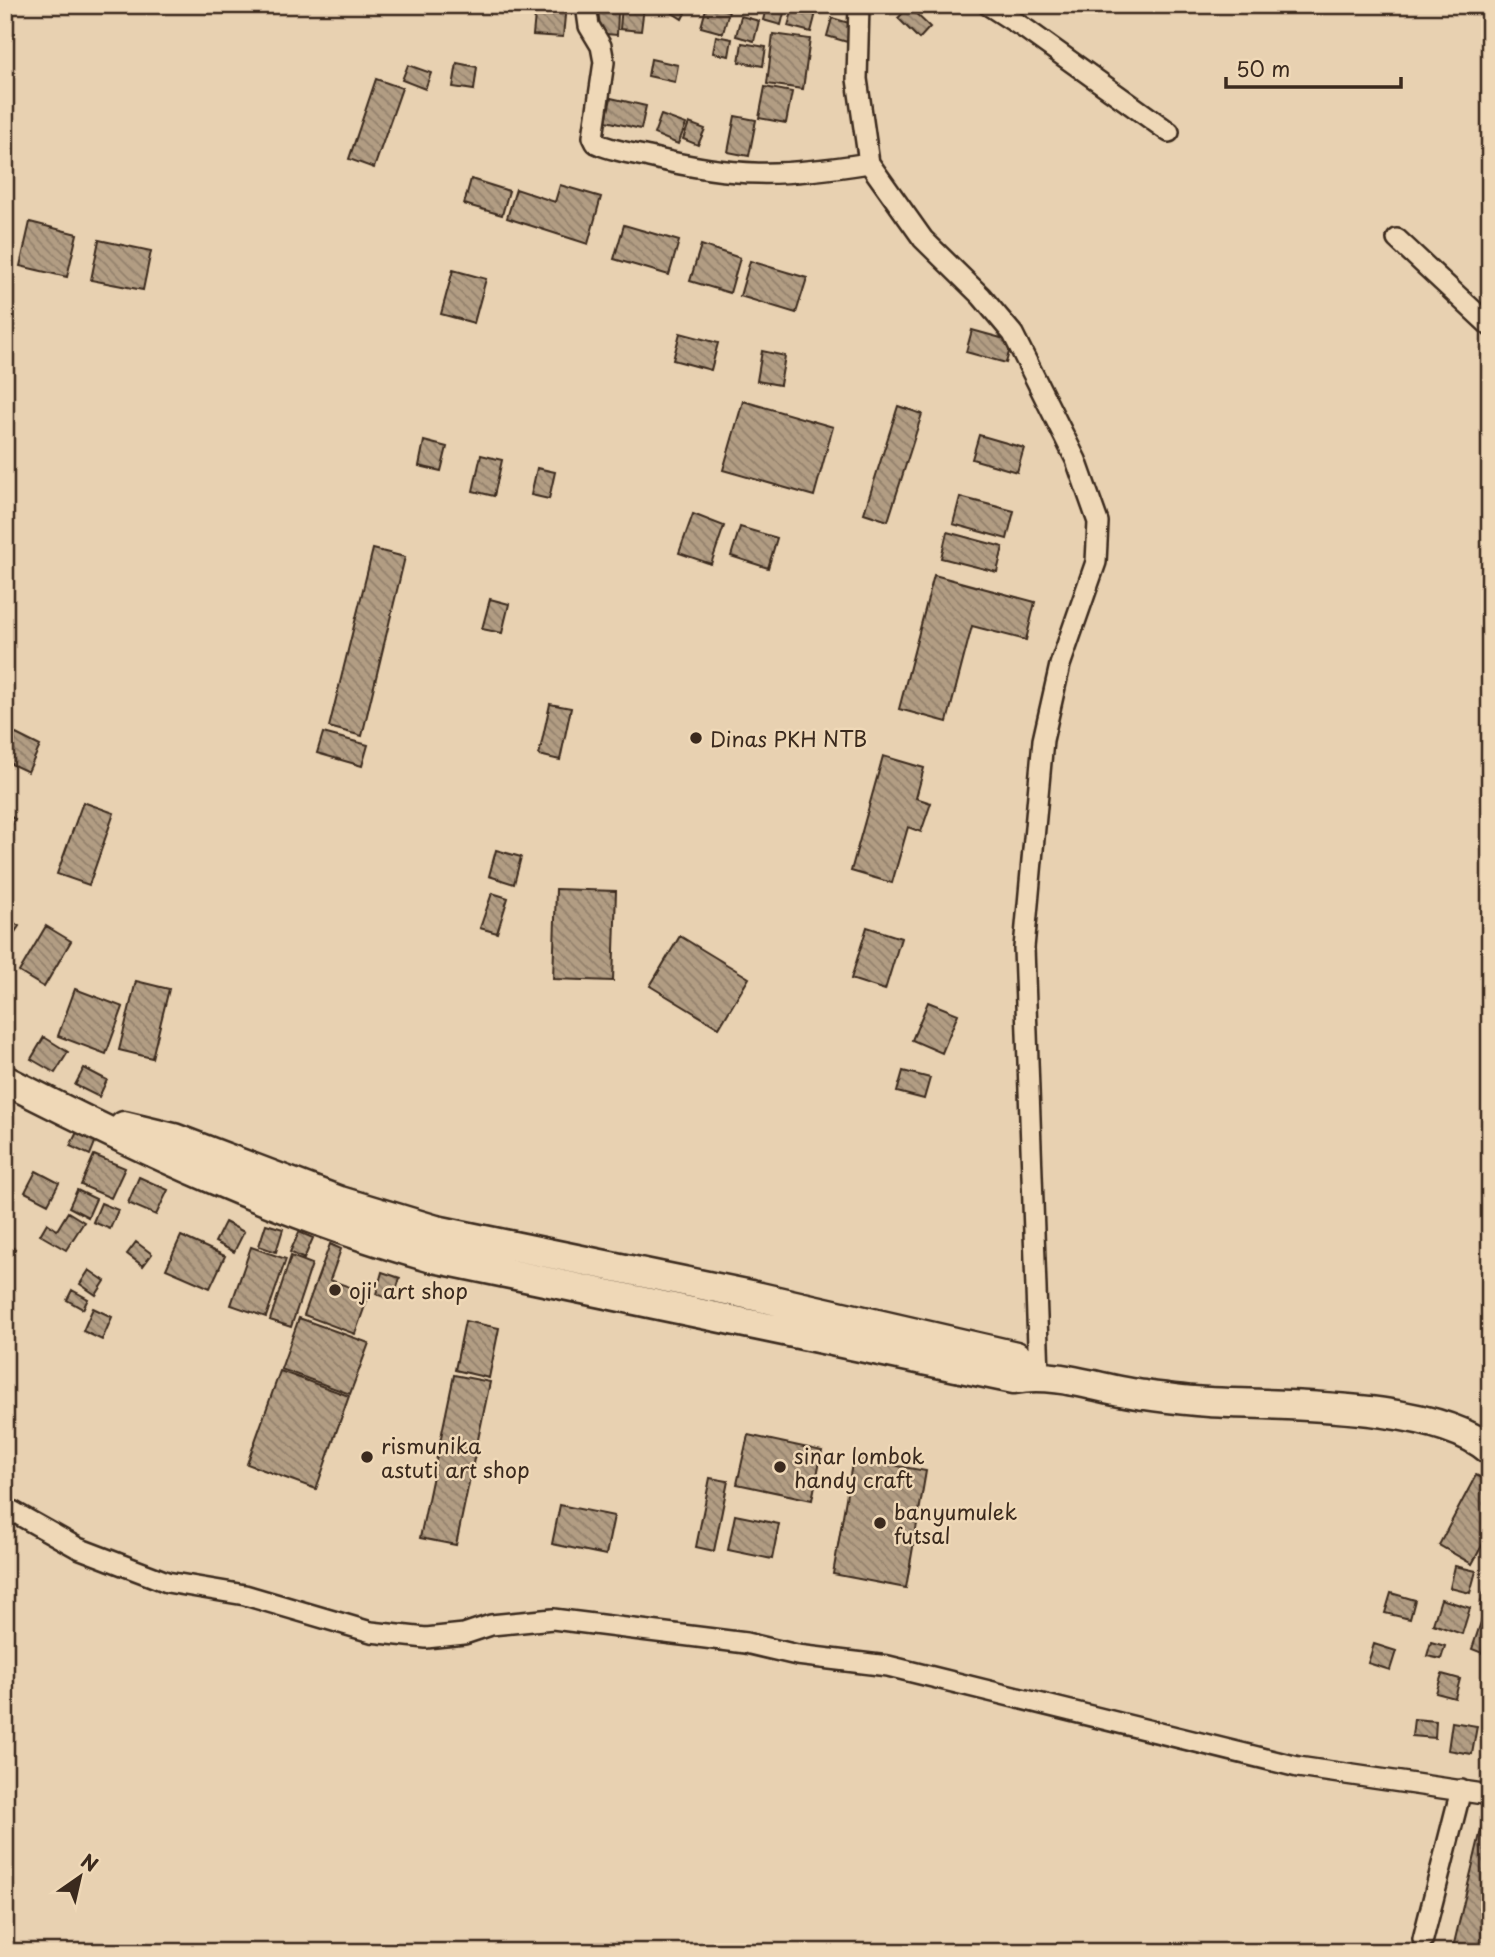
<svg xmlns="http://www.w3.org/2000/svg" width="1495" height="1957" font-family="'Playpen Sans',sans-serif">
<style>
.building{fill:url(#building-back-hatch);stroke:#3b2a1e;stroke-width:2}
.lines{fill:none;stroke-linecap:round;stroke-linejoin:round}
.minor-casing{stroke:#3b2a1e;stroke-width:24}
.secondary-casing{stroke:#3b2a1e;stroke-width:33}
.minor{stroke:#efd8b7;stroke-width:19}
.secondary{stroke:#efd8b7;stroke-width:28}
.poi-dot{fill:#3b2a1e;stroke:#efd8b7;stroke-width:2.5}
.labels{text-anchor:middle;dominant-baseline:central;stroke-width:5;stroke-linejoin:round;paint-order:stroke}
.poi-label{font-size:21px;fill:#3b2a1e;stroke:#efd8b7;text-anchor:start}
</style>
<defs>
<pattern id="building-back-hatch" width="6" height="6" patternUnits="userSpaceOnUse" patternTransform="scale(1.75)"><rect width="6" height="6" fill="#b29d83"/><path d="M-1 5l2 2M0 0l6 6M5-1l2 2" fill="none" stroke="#92806b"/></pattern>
</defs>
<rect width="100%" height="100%" fill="#e8d1b1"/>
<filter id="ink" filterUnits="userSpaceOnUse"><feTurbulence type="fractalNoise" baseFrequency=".0143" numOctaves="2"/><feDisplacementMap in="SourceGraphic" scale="14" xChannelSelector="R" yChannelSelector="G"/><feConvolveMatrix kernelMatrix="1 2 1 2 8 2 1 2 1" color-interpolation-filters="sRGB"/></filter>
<g filter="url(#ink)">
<path class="building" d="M536 5H566L563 37 533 35Z
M622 5 644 7 641 31 620 29Z
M660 5H689L682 19Z
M707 5 729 11 723 33 701 27Z
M767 5H786L781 25 763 20Z
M794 5H818L811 32 788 26Z
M909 7 930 27 919 39 898 18Z
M596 12 618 13 617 35 594 33Z
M741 16 759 21 754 41 736 36Z
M832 18 859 26 854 44 827 36Z
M773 34 810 39 803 89 767 84Z
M716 36 732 39 729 56 713 53Z
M742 43 766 47 763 66 739 62Z
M651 59 678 65 675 82 648 76Z
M457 63 477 67 474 90 453 87Z
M408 65 431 73 425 89 402 80Z
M376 79 402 88 374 168 349 159Z
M765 87 792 92 786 123 759 118Z
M611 98 646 106 641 129 606 121Z
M661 115 686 124 678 144 654 134Z
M735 116 756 120 749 156 728 152Z
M689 123 705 129 698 145 683 139Z
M471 179 509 191 502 215 464 204Z
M560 185 601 197 588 244 507 218 516 189 555 202Z
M30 222 77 234 67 277 20 266Z
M624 225 679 241 669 275 614 259Z
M99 240 151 251 143 290 91 280Z
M701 245 740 258 730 293 690 281Z
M750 261 807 278 796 313 740 296Z
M453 270 486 279 474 323 441 314Z
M972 330 1012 341 1006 363 966 352Z
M680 333 718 343 711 370 673 360Z
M762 351 785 356 780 385 757 381Z
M743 401 833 427 814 496 723 470Z
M898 406 922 414 888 521 864 513Z
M979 435 1024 448 1017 472 972 459Z
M424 441 447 447 441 471 419 466Z
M481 455 502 460 494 496 473 491Z
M537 468 555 472 549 499 531 495Z
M960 497 1014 511 1007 539 953 524Z
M693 514 724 526 711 564 679 553Z
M740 527 777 538 768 568 731 556Z
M947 532 1003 547 997 572 941 558Z
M373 549 405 557 362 736 329 727Z
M934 575 1035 602 1026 640 972 626 947 722 899 709Z
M490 599 509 604 502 633 482 629Z
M550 704 571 708 560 760 539 755Z
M12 732 40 746 28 772 5 761V745Z
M323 733 368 745 362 766 317 753Z
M883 756 924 768 916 798 931 803 921 832 908 827 892 883 851 871Z
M83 802 114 813 89 885 57 874Z
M5 814 15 819 5 838Z
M496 850 521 857 514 884 489 876Z
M556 889 616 891 613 981 553 979Z
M492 893 508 898 497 933 480 928Z
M5 917 19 926 5 947Z
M46 926 71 941 44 987 19 972Z
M867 927 901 938 885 990 851 979Z
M680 936 749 978 719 1028 650 986Z
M136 981 169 989 152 1058 119 1050Z
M75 989 123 1007 106 1054 58 1036Z
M928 1002 958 1014 942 1053 912 1040Z
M44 1037 68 1052 55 1073 31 1059Z
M84 1068 107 1080 99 1097 75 1085Z
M903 1071 930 1078 924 1099 897 1092Z
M77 1132 96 1140 90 1155 70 1146Z
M94 1155 125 1168 111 1198 81 1185Z
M36 1171 59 1183 48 1204 25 1192Z
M139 1177 168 1190 156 1215 128 1203Z
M77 1190 96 1199 88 1217 69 1207Z
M101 1203 118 1210 110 1229 93 1222Z
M68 1212 84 1222 66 1250 40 1235 47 1223 57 1230Z
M225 1222 244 1232 234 1252 215 1242Z
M266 1224 283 1229 276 1252 259 1246Z
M299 1232 313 1238 304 1259 290 1252Z
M181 1236 225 1256 210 1288 166 1269Z
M136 1242 152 1254 143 1266 127 1254Z
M5 1244 15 1249 6 1267 5 1266Z
M330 1244 341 1249 330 1280 369 1294 355 1334 304 1315Z
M251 1247 286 1259 266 1317 231 1305Z
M291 1256 312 1264 291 1327 270 1320Z
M89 1270 105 1281 96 1295 80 1284Z
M382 1272 400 1278 393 1300 376 1294Z
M72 1290 88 1299 83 1309 67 1300Z
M93 1308 112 1317 102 1340 83 1331Z
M299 1318 369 1343 350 1394 281 1369Z
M465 1321 499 1328 489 1378 455 1370Z
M280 1371 349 1396 316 1489 247 1464Z
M454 1375 490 1382 456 1545 420 1538Z
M748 1435 822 1451 812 1500 737 1484Z
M853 1458 926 1471 906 1588 833 1574Z
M1476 1475 1490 1482V1531L1472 1564 1439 1545Z
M710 1478 728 1481 714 1551 696 1547Z
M560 1505 614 1516 606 1555 552 1544Z
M735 1515 779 1524 772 1559 728 1550Z
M1455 1566 1476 1571 1470 1593 1450 1588Z
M1490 1570V1609L1480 1606Z
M1391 1593 1415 1600 1410 1619 1385 1613Z
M1441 1599 1470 1608 1462 1634 1433 1624Z
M1482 1619 1490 1621V1656L1472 1649Z
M1431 1642 1445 1646 1441 1659 1427 1656Z
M1374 1644 1396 1651 1390 1670 1368 1663Z
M1442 1674 1460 1679 1455 1698 1436 1693Z
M1488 1700 1490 1701V1720L1484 1718Z
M1414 1719 1436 1721 1435 1738 1412 1736Z
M1452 1722 1477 1726 1472 1754 1448 1750Z
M1490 1737V1760L1483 1757Z
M1486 1809 1490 1810V1952H1452Z
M1344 1947 1362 1952H1343Z"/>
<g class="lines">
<defs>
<path id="minor" d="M586 5 589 26 601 46 604 62 593 137 596 143C612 151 632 153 649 157 735 178 782 177 869 163
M859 5 857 79 869 163 923 239 981 296 1013 334 1076 460 1098 522 1096 562 1060 665 1043 740 1024 948 1039 1374
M988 5 1027 30 1169 132
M1397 239 1490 326
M5 1507 78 1548 167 1582 245 1595 371 1632 426 1638 464 1634 491 1625 553 1619 746 1643 797 1655 888 1666 1298 1767 1490 1795
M1423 1939 1461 1790"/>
<path id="secondary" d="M5 1080C142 1150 281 1215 429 1257L1014 1379C1058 1371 1101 1390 1145 1395 1166 1398 1188 1401 1209 1402 1281 1406 1435 1402 1490 1450
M124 1126 174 1138 340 1201 436 1230 751 1295 1016 1356 1039 1374"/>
</defs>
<use href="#minor" class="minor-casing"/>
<use href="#secondary" class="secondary-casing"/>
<use href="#minor" class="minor"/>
<use href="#secondary" class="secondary"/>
</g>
</g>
<g class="poi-dot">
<circle cx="696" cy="738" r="7"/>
<circle cx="335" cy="1290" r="7"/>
<circle cx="367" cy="1457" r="7"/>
<circle cx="780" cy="1467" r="7"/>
<circle cx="880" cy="1523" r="7"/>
</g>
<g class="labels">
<g class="poi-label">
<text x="710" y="738">Dinas PKH NTB</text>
<text x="349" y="1290">oji' art shop</text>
<text x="381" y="1445">rismunika<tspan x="381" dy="24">astuti art shop</tspan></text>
<text x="794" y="1455">sinar lombok<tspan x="794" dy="24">handy craft</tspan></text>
<text x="894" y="1511">banyumulek<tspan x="894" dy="24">futsal</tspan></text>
</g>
</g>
<rect width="1495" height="1957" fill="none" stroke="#efd8b7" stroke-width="28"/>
<rect x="14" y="14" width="1467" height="1929" fill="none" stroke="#3b2a1e" stroke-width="2.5" filter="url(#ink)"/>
<g transform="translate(80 1877) rotate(34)" stroke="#efd8b7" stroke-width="5" paint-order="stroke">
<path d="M0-5L12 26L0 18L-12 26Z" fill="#3b2a1e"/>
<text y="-10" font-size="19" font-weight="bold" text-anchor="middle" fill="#3b2a1e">N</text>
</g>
<path d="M1226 77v10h175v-10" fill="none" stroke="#3b2a1e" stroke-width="3.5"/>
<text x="1236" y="77" font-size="21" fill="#3b2a1e" stroke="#efd8b7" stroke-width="5" paint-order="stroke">50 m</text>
</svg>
